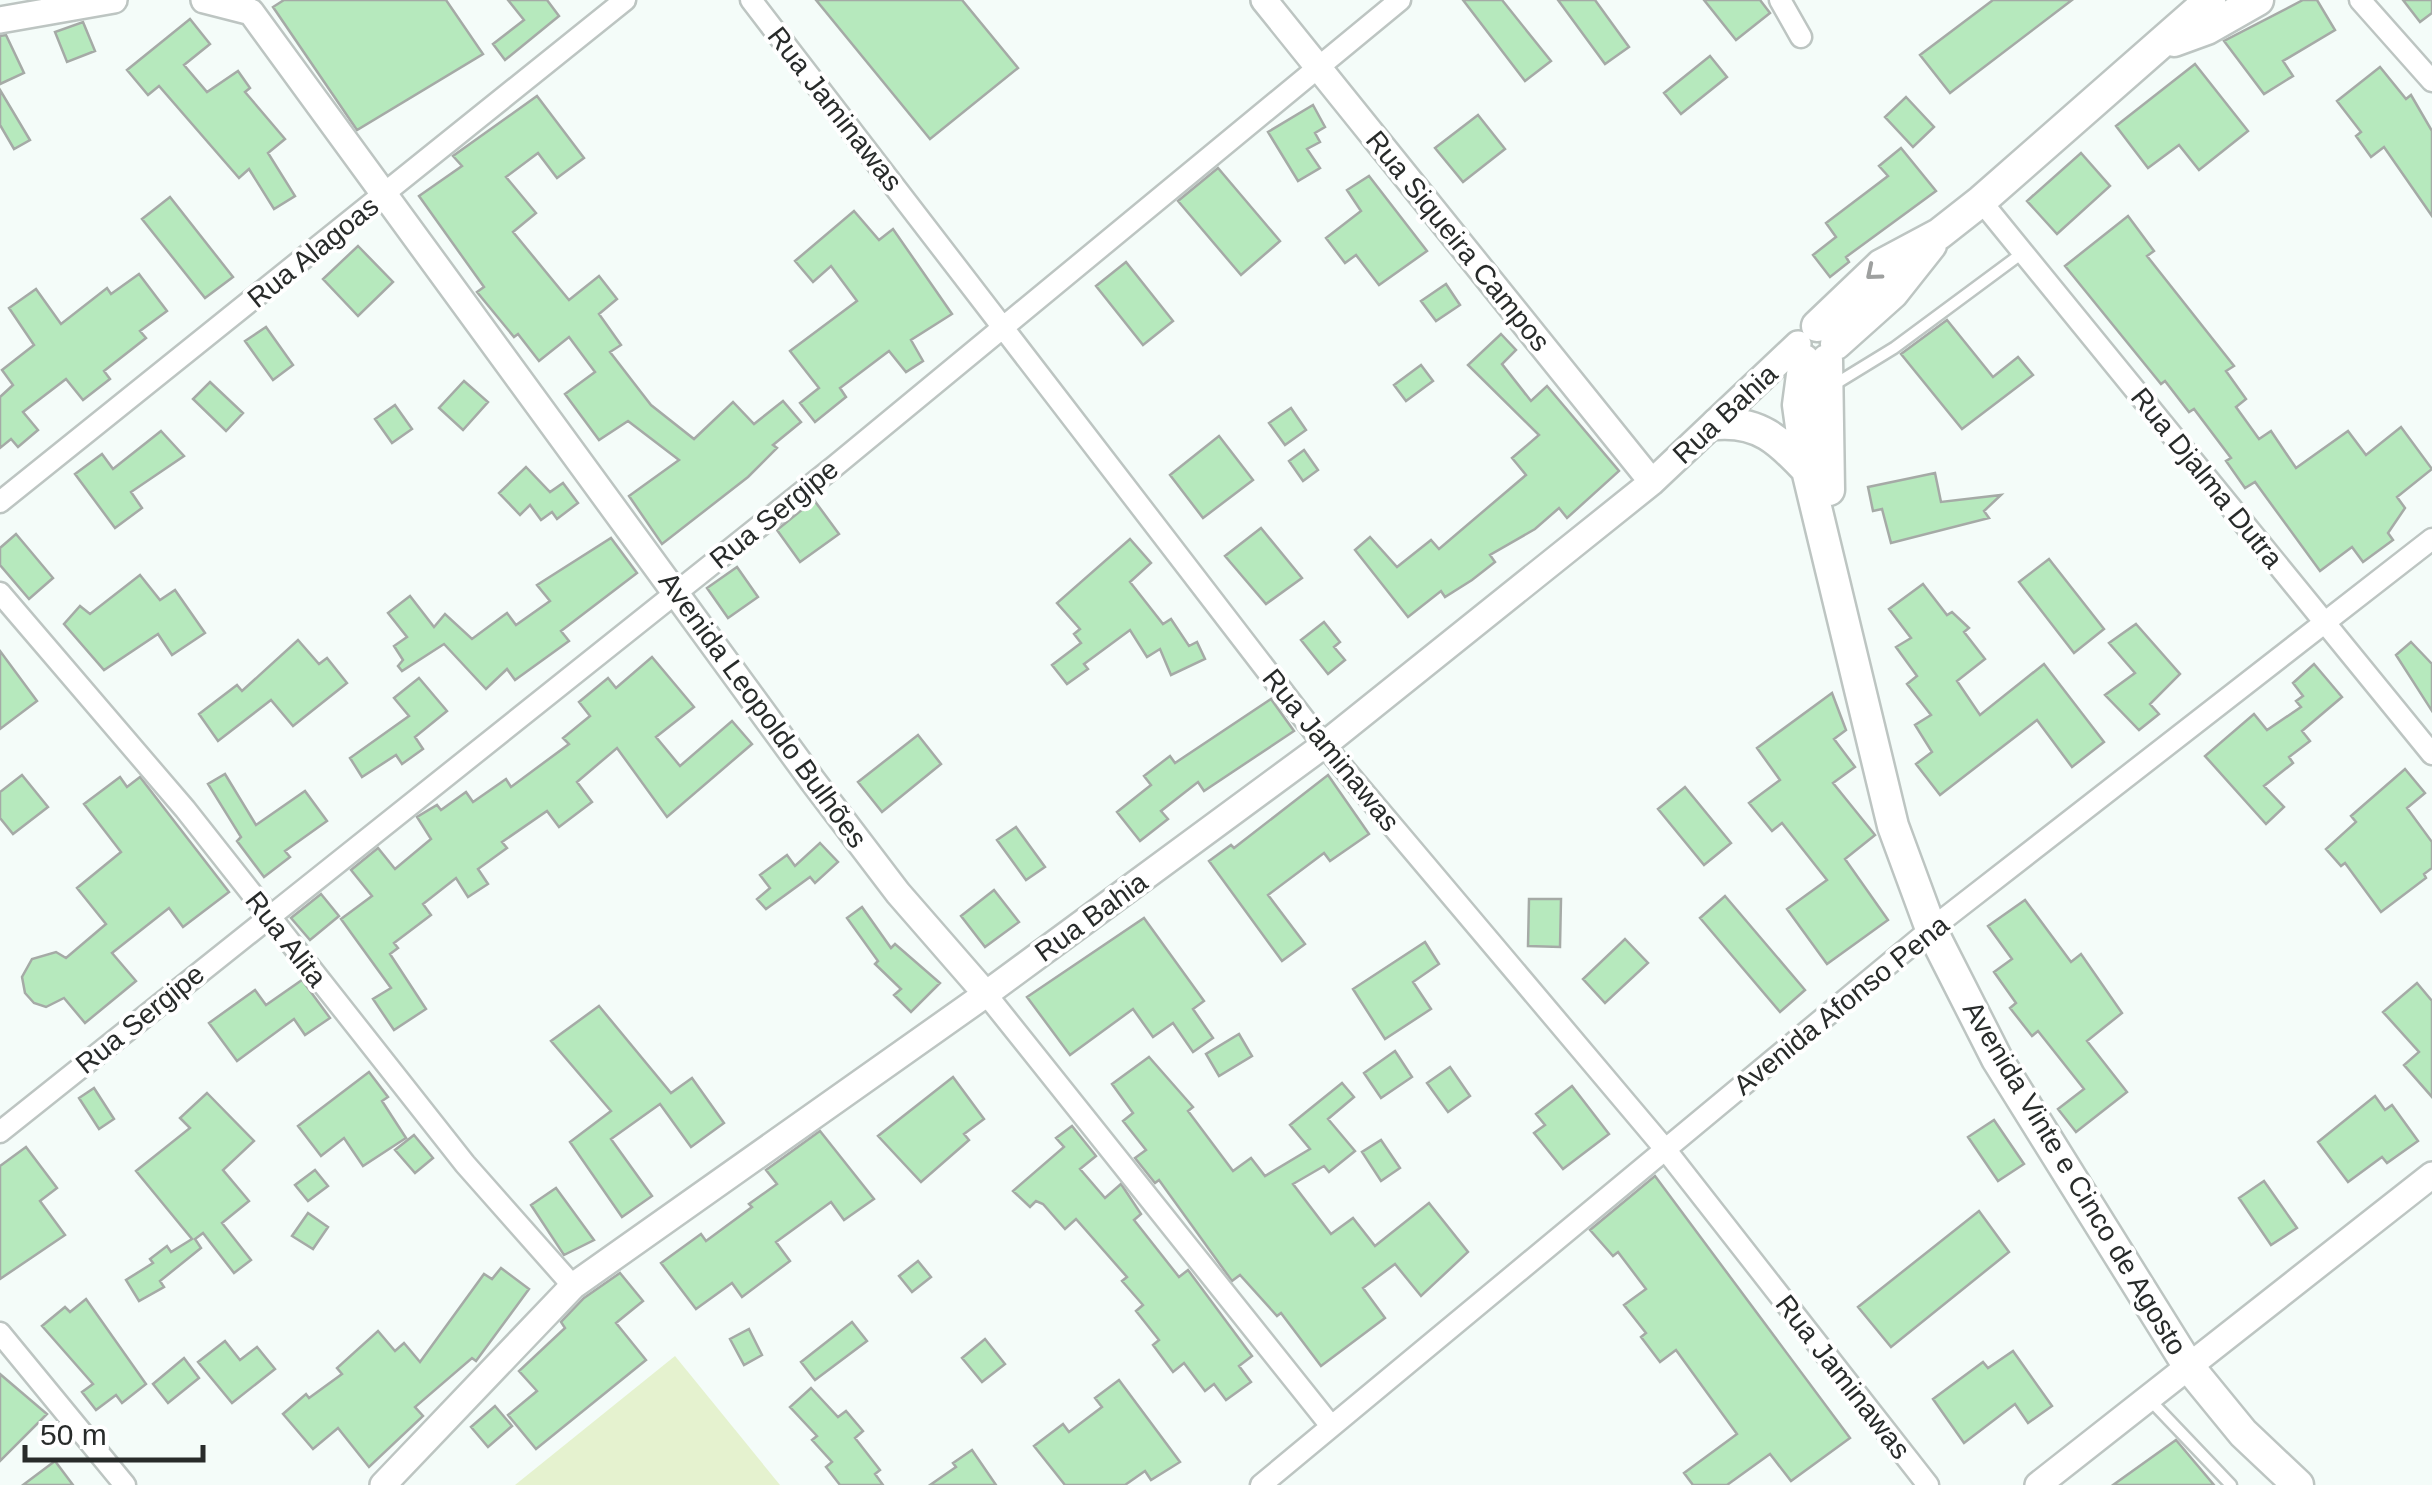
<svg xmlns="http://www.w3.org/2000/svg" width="2432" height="1485" font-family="Helvetica,sans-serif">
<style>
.green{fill:#e5f2cf}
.building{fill:#b6e9bd;stroke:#a5aaa6;stroke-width:2.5}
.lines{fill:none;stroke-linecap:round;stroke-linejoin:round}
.service-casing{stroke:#bdc5c2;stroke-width:15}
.minor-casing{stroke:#bdc5c2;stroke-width:25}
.tertiary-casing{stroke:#bdc5c2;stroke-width:30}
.secondary-casing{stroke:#bdc5c2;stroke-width:35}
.service{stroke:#fff;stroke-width:10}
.minor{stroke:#fff;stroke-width:20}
.tertiary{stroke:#fff;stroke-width:25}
.secondary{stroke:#fff;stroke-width:30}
.oneway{stroke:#9ea09f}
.labels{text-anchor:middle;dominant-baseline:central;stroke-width:8;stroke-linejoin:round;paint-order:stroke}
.street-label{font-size:28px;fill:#282b2a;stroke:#fff}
</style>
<rect width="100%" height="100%" fill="#f4fcf9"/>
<path class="green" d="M675 1356 780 1485H515Z"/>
<path class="building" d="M284 0H446L483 54 357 130 273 7Z
M508 0H547L559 16 505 60 493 44 524 20Z
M816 0H962L1018 68 930 139Z
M1463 0H1502L1551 61 1525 81Z
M1558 0H1595L1629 47 1605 64Z
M1704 0H1760L1770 13 1736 40Z
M1993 0H2072L1950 93 1920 55Z
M2303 0H2317L2335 30 2283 61 2293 76 2264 94 2224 41Z
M2403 0H2432V13L2420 22Z
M190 19 210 44 184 65 207 92 238 71 250 88 245 92 285 139 268 153 295 196 274 209 249 169 239 178 159 86 148 95 127 70Z
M83 22 95 51 67 62 55 32Z
M6 35 24 73 0 84V36Z
M1710 56 1727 77 1681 114 1664 93Z
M2195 64 2248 131 2199 170 2179 145 2148 168 2116 126Z
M2380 67 2406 99 2411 95 2432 131V216L2384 147 2371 157 2356 136 2361 132 2337 101Z
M0 90 30 140 14 149 0 125Z
M537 96 584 158 557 178 538 153 506 177 536 213 513 232 569 300 599 276 617 299 599 314 621 345 610 352 637 387 651 405 694 439 733 402 754 424 783 401 801 422 773 445 777 448 748 477 662 544 629 496 679 460 628 421 599 440 565 394 595 372 569 337 539 361 518 334 514 337 477 292 484 287 419 196 462 166 453 156Z
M1906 97 1934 127 1913 147 1885 117Z
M1313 105 1325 127 1315 133 1320 142 1307 149 1320 168 1298 181 1268 132Z
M1478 115 1505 149 1463 182 1435 148Z
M1901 148 1936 191 1846 257 1849 262 1830 277 1813 255 1836 237 1826 223 1888 176 1879 166Z
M2081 153 2110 186 2057 234 2027 201Z
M1218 168 1280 241 1241 275 1178 201Z
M1369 176 1427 251 1379 285 1356 255 1345 263 1326 238 1361 211 1347 190Z
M170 197 233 277 205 298 142 219Z
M854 211 879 240 893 229 952 314 911 340 923 361 906 372 889 351 840 388 846 397 815 422 800 403 819 388 790 351 857 301 831 266 813 282 795 261Z
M2128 216 2154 251 2147 256 2234 366 2226 371 2246 399 2236 407 2259 439 2271 431 2296 468 2348 431 2366 455 2401 427 2432 469 2397 497 2405 508 2388 533 2393 540 2363 562 2352 547 2320 571 2255 482 2245 488 2226 461 2231 458 2194 409 2189 412 2165 381 2161 384 2065 266Z
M358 246 393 282 358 316 323 279Z
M1126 262 1173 321 1143 345 1096 286Z
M139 274 167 311 140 331 146 338 104 371 110 379 83 400 66 379 23 412 38 430 18 447 11 439 0 448V397L13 385 2 370 34 345 9 308 36 289 61 324 107 288 111 294Z
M1446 284 1460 305 1436 321 1421 301Z
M1947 320 1993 377 2018 357 2033 375 1962 429 1901 354Z
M266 327 293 365 273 380 245 341Z
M1501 334 1516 350 1502 364 1531 401 1547 386 1619 471 1567 518 1559 508 1535 529 1490 555 1495 562 1472 580 1445 597 1441 591 1408 617 1355 550 1370 537 1397 567 1431 540 1439 549 1526 475 1512 458 1539 435 1468 365Z
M1421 365 1433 381 1406 401 1394 385Z
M464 381 488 402 463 430 439 408Z
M210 382 243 413 226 431 193 399Z
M395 405 412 429 392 443 375 419Z
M1291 408 1306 430 1285 445 1269 423Z
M161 431 184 456 131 492 142 508 115 528 75 474 102 454 113 469Z
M1219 436 1253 480 1203 518 1170 475Z
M1304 450 1318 470 1303 481 1289 461Z
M526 467 550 492 563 483 578 503 557 519 552 512 541 520 530 505 520 515 499 493Z
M1935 473 1941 502 2001 495 1984 511 1989 518 1891 543 1882 509 1873 511 1868 487Z
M814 500 839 534 800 562 777 530Z
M1261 528 1302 578 1266 604 1225 556Z
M16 534 53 578 29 599 0 565V548Z
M611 538 637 573 561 631 569 641 515 680 507 669 486 689 444 644 402 671 398 666 403 660 394 646 407 637 388 613 410 596 434 627 445 614 472 639 507 613 516 625 550 601 537 585Z
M1130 539 1151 563 1130 582 1163 624 1171 619 1189 646 1197 642 1205 659 1171 675 1160 649 1147 657 1130 630 1084 664 1088 669 1067 684 1052 665 1081 643 1074 634 1080 629 1057 603Z
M2049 559 2104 629 2074 653 2019 582Z
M737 567 758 597 728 618 707 588Z
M140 575 160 600 175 590 205 633 172 655 158 634 104 670 64 624 80 606 90 614Z
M1923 584 1947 615 1952 612 1969 628 1964 632 1985 659 1957 681 1980 715 2044 664 2104 742 2072 767 2037 720 1940 795 1916 764 1932 752 1915 725 1931 715 1907 684 1917 676 1896 647 1911 638 1889 609Z
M1324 622 1340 642 1334 647 1345 660 1328 674 1301 640Z
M2136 624 2180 674 2150 704 2159 714 2139 730 2105 695 2135 673 2109 643Z
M298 640 319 664 327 658 347 683 293 726 271 700 218 741 199 714 237 685 242 691Z
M2411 642 2432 664V711L2396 655Z
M0 651 37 701 0 729Z
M652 657 694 707 656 737 680 766 732 721 752 744 667 817 617 748 577 782 592 802 559 827 547 811 502 842 507 848 478 869 488 884 468 897 456 878 423 904 431 915 394 943 398 948 390 954 426 1009 394 1030 373 999 391 988 341 919 372 896 351 870 378 848 395 869 431 839 417 817 437 805 441 810 466 792 473 802 506 779 511 787 569 744 563 738 590 716 579 702 608 678 616 688Z
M2314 664 2342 697 2302 731 2310 741 2289 757 2293 763 2264 786 2284 807 2266 824 2205 756 2254 714 2267 730 2301 707 2296 701 2303 696 2293 683Z
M419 678 447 711 415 737 423 749 402 764 396 755 362 777 350 758 409 716 394 698Z
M1832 693 1846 730 1834 739 1855 767 1833 783 1875 835 1845 859 1888 920 1827 964 1787 909 1827 880 1782 823 1772 831 1749 803 1780 780 1757 748Z
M1271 699 1294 731 1204 791 1198 782 1161 811 1168 819 1140 841 1117 812 1151 785 1144 776 1170 756 1175 763Z
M918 735 941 764 882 812 858 782Z
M2405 769 2425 793 2407 808 2432 842V868L2424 874 2426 878 2381 912 2345 863 2341 866 2326 849 2356 822 2351 816Z
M225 774 256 825 305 791 327 821 285 851 290 857 264 877 237 841 241 837 208 784Z
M22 775 48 807 13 834 0 818V792Z
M1328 775 1369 834 1330 861 1324 853 1268 895 1305 944 1282 961 1209 861 1231 845 1234 848Z
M120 777 127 787 140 777 229 892 183 927 169 908 112 953 136 981 85 1023 64 998 46 1007 34 1003 25 993 22 977 32 959 56 952 66 958 106 924 77 888 121 852 84 804Z
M1685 787 1731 843 1704 865 1658 809Z
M1016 827 1045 867 1026 880 997 840Z
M820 843 838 862 815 883 810 877 766 909 757 899 770 888 760 875 787 855 795 866Z
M994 890 1019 922 985 947 961 916Z
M321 894 339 916 310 940 291 918Z
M1725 896 1805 990 1780 1012 1700 918Z
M1529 899H1561L1560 947 1528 946Z
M2025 900 2071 962 2081 954 2122 1013 2087 1041 2127 1092 2076 1132 2058 1109 2084 1089 2038 1031 2032 1036 2010 1008 2016 1003 1994 972 2012 959 1988 926Z
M862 907 891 948 895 944 940 983 911 1012 894 995 901 989 875 964 878 961 847 918Z
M1144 918 1204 1001 1193 1009 1213 1038 1193 1052 1173 1023 1153 1037 1133 1009 1070 1055 1027 997Z
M1625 939 1648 963 1605 1003 1583 979Z
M1425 942 1439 964 1413 982 1431 1009 1385 1039 1353 989Z
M302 980 330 1018 305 1035 294 1019 237 1061 209 1023 255 990 266 1005Z
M2417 983 2432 1001V1097L2404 1065 2419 1052 2383 1012Z
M599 1006 671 1093 692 1078 724 1123 691 1147 660 1104 611 1139 652 1196 622 1217 570 1142 611 1111 551 1041Z
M1239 1034 1252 1056 1219 1076 1206 1054Z
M1395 1051 1412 1077 1381 1098 1364 1073Z
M1149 1057 1193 1107 1188 1111 1233 1171 1251 1158 1265 1176 1310 1149 1290 1125 1342 1083 1354 1097 1328 1119 1355 1151 1329 1172 1324 1166 1293 1184 1331 1234 1353 1218 1375 1246 1429 1203 1468 1252 1421 1296 1395 1264 1363 1288 1385 1318 1321 1366 1281 1313 1277 1316 1240 1275 1232 1281 1159 1180 1155 1183 1135 1158 1146 1150 1123 1121 1133 1113 1112 1084Z
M1450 1067 1470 1096 1448 1112 1427 1083Z
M369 1072 388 1097 382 1101 406 1138 363 1166 344 1138 321 1156 298 1126Z
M953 1077 984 1119 964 1134 969 1140 921 1182 878 1136Z
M1572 1086 1609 1134 1563 1169 1534 1133 1545 1125 1536 1114Z
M94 1088 114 1119 99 1129 79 1098Z
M207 1093 254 1141 223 1170 249 1201 222 1223 251 1260 234 1273 203 1233 195 1239 201 1248 160 1281 164 1287 139 1301 126 1280 153 1263 150 1259 167 1246 171 1252 192 1239 136 1171 190 1128 180 1118Z
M2375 1096 2385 1110 2392 1105 2418 1141 2387 1163 2382 1157 2348 1182 2318 1142Z
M1994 1120 2024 1164 1998 1181 1968 1137Z
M1072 1126 1096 1156 1080 1169 1105 1198 1121 1184 1141 1214 1134 1220 1179 1277 1188 1270 1252 1356 1239 1366 1251 1382 1226 1400 1214 1384 1205 1391 1184 1363 1173 1372 1153 1345 1159 1340 1136 1311 1143 1305 1122 1281 1127 1277 1076 1219 1065 1229 1043 1204 1036 1201 1030 1207 1013 1191 1064 1147 1056 1138Z
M820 1131 874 1199 844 1220 831 1202 776 1242 790 1261 742 1297 732 1283 696 1309 661 1263 701 1234 706 1241 752 1207 749 1204 777 1184 766 1170Z
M414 1135 433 1158 415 1173 395 1150Z
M1381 1140 1400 1168 1381 1181 1362 1152Z
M26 1147 57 1188 40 1201 65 1235 0 1279V1166Z
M315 1170 328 1186 308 1201 295 1185Z
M1655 1176 1850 1438 1791 1481 1770 1454 1727 1485H1693L1684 1473 1737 1434 1676 1350 1660 1362 1641 1337 1646 1333 1624 1305 1646 1289 1618 1252 1613 1256 1590 1230Z
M2264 1181 2297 1228 2271 1245 2239 1198Z
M556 1188 594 1240 564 1255 531 1205Z
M1979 1211 2009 1252 1891 1347 1858 1307Z
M308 1213 328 1227 313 1249 292 1236Z
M918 1261 931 1277 912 1292 899 1276Z
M501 1268 529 1289 476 1361 472 1358 415 1407 423 1416 369 1467 338 1428 313 1449 283 1414 306 1394 309 1398 342 1374 337 1368 378 1331 395 1351 404 1343 420 1362 484 1274 492 1279Z
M620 1273 643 1301 616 1323 646 1360 536 1449 508 1415 537 1391 519 1371 565 1328 561 1322 584 1298Z
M86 1299 146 1384 122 1403 116 1395 96 1410 82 1392 93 1384 42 1326 65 1307 70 1312Z
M852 1322 867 1341 815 1380 801 1362Z
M749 1329 762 1355 744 1365 730 1339Z
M985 1339 1005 1364 982 1382 962 1358Z
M225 1341 240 1360 257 1347 275 1369 232 1403 198 1362Z
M2013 1351 2052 1406 2028 1423 2015 1404 1964 1443 1933 1399 1983 1362 1988 1368Z
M184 1358 199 1378 168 1403 153 1384Z
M0 1374 47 1414 0 1461Z
M1119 1380 1180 1462 1151 1480 1145 1471 1125 1485H1065L1034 1446 1063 1424 1069 1432 1102 1407 1095 1398Z
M811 1388 838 1417 846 1411 863 1431 855 1438 880 1470 875 1474 883 1485H840L826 1467 832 1462 812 1440 817 1436 790 1407Z
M495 1406 512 1426 488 1447 471 1427Z
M2176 1440 2214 1485H2113Z
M972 1450 996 1485H930L956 1467 953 1463Z
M55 1461 73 1485H23Z"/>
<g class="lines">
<defs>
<path id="service" d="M1832 386 1894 348 2021 254
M2149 1399 2231 1485"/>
<path id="minor" d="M751 0 1324 745 1665 1149 1928 1485
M1780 0 1801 37
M2360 0 2432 81
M1981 201 2432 754
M0 502 625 0
M0 593 185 809 465 1164 573 1286
M986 994 1331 1426
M0 1132 835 466 1400 0
M0 1333 125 1485
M1261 1485 1931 929 2432 539"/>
<path id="tertiary" d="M204 0 251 12 812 780 898 893 986 994
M1264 0 1652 482
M0 20 114 0
M383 1485 573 1286 986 994 1324 745 1652 482 1798 344
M2038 1485 2432 1175"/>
<path id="secondary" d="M2174 41 2207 29 2258 0
M1817 326 1881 265 1939 234 1981 201 2210 0
M1836 344 1893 293 1931 245
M1804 360 1798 405 1807 470 1893 826 1931 929 1997 1059 2189 1367 2243 1433 2298 1485
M1827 360 1829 490
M1717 424C1759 421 1779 440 1807 470"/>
</defs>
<use href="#service" class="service-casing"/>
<use href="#minor" class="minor-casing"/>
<use href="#tertiary" class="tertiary-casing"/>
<use href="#secondary" class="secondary-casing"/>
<use href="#service" class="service"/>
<use href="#minor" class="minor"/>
<use href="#tertiary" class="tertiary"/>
<use href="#secondary" class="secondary"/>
</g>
<defs><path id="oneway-chevron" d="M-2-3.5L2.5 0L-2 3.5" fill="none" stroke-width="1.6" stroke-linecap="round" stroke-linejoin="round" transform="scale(2.5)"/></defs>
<use class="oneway" href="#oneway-chevron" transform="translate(1873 273) rotate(140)"/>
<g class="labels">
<g class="street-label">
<text transform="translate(835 109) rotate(52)">Rua Jaminawas</text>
<text transform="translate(1458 241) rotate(51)">Rua Siqueira Campos</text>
<text transform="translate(313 252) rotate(-39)">Rua Alagoas</text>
<text transform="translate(1725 414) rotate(-43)">Rua Bahia</text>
<text transform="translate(2207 478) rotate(51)">Rua Djalma Dutra</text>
<text transform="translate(774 514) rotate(-39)">Rua Sergipe</text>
<text transform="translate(763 710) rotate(54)">Avenida Leopoldo Bulhões</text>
<text transform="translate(1331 750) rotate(51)">Rua Jaminawas</text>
<text transform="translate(1091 917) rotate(-36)">Rua Bahia</text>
<text transform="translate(286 939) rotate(52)">Rua Alita</text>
<text transform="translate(1841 1005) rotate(-39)">Avenida Afonso Pena</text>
<text transform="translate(140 1019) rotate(-39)">Rua Sergipe</text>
<text transform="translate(2075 1178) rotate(59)">Avenida Vinte e Cinco de Agosto</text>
<text transform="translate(1843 1377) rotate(52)">Rua Jaminawas</text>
</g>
</g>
<path d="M25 1445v15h178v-15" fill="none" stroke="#282b2a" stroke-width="5"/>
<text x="40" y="1445" font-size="30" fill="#282b2a" stroke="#ffffff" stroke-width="8" paint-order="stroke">50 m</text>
</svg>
